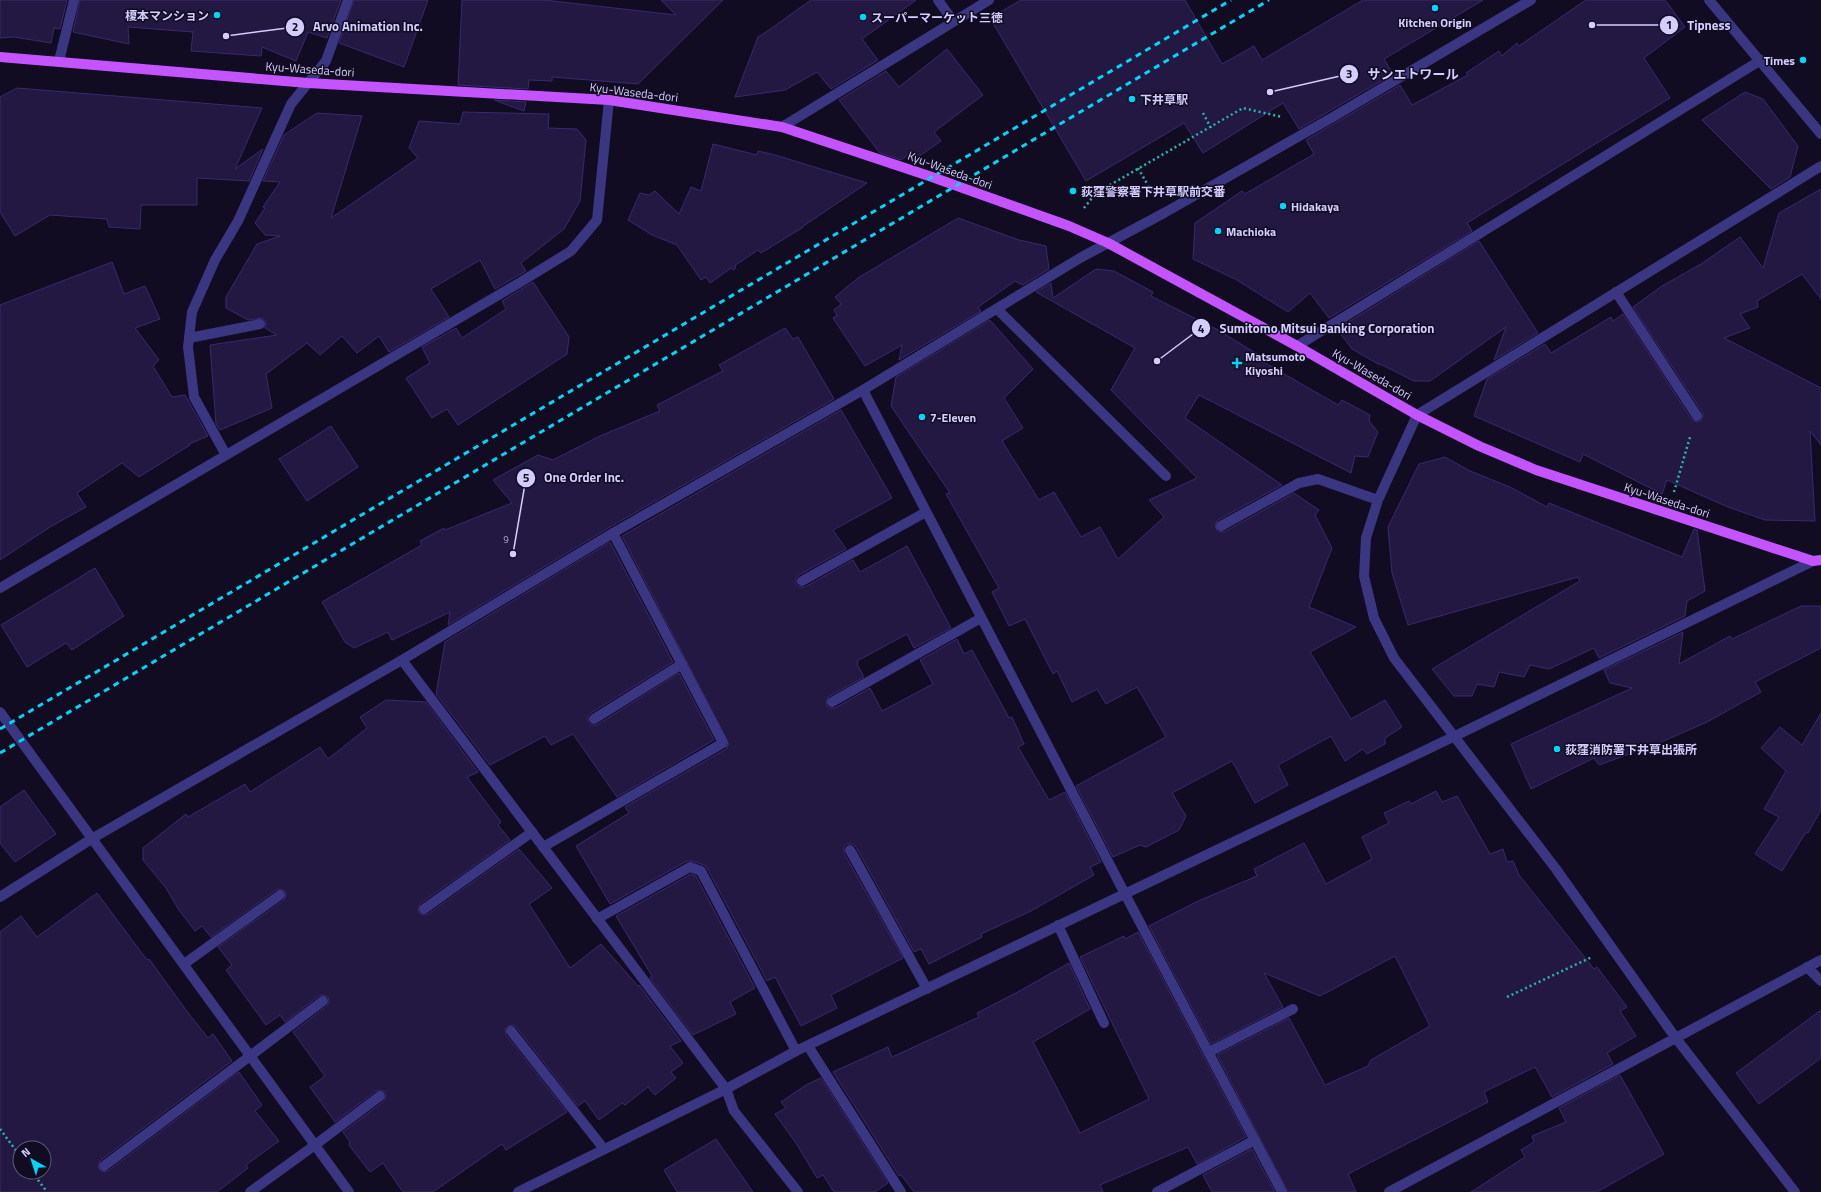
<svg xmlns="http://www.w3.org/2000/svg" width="1821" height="1192" font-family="'Titillium Web','Noto Sans JP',sans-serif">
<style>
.building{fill:#221842;stroke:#392a6f;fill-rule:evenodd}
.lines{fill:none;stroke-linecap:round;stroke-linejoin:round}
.path{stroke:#2bb5b1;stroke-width:2.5;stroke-dasharray:2 3;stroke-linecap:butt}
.service{stroke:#3b3681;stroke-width:10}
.minor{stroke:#3b3681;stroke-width:10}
.tertiary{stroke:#3b3681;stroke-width:10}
.primary{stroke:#c454ff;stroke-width:10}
.rail{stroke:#00d7f8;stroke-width:3;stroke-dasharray:6 5;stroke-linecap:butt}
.poi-dot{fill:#00d7f8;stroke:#110c21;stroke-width:1.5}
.labels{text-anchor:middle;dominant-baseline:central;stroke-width:3;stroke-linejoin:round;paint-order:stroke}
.number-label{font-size:10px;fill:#a8a0d0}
.poi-label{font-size:12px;font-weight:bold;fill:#d4cdff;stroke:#110c21;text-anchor:start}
.street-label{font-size:12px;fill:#d4cdff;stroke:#110c21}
.leader{fill:none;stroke:#d4cdff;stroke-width:1.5}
.callout-dot{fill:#d4cdff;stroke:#110c21;stroke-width:1.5}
.mark-label{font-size:12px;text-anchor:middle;font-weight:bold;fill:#111}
.callout-label{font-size:13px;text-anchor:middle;font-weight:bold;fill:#d4cdff;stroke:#110c21;stroke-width:3;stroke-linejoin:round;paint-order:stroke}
</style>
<rect width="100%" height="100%" fill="#110c21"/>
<path class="building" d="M0 0H67L60 29 54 28 51 43 14 37 0 38Z
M80 0H341L327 38 308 32 296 61 262 47 261 56 191 51 193 32 128 27 129 44 73 32Z
M354 0H428L404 67 339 43Z
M462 0H544L676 15 661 0H723L638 84 552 77V81L529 80 528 89 458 85Z
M811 0H916L862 39 878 60 831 89 817 72 785 90 735 97 758 37 766 32Z
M1021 0H1185L1222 64 1254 46 1262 60 1363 0H1483L1384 59 1393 74 1299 129 1283 103 1203 153 1184 123 1086 181 990 18Z
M1586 0H1665L1685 27 1644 58 1670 98 1467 223 1472 231 1329 318 1310 293 1288 312 1235 279 1193 259 1195 223 1242 191 1245 194 1314 154 1306 140 1400 85 1412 105 1468 75 1466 73 1499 51 1502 56 1517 43 1519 46Z
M947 49 983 95 934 132 941 141 918 157 908 155 901 160 880 153 839 100 886 71 899 87Z
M17 88 262 108 235 169 263 149 249 181 197 178V205H141L140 229 109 227 107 219 50 215 15 236 0 212V97Z
M1745 92 1763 99 1798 146 1790 177 1771 189 1702 120Z
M494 100 526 102 524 111Z
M463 112 549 114 548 128 577 129 586 140 580 201 564 229 521 263 526 271 495 289 480 260 431 289 449 317 389 352 379 336 357 353 342 336 320 355 307 343 266 374 272 408 220 430 216 424 210 345 277 335 265 328 266 322 262 318 248 320 226 308V297L257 244 280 236 265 235 255 223 265 208 263 207 280 182 263 181 284 135 317 113 362 116 331 218 418 158 409 148 419 121 460 124Z
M713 144 757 155 758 151 775 155 867 183 802 227V228L761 253 758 250 734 266 736 267 734 270 731 268 710 283 706 277 701 280 677 245 652 235 628 220 640 193 649 195 655 191 679 214 691 187 701 191Z
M1821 189V299L1802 274 1757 301 1758 307 1740 314 1750 328 1724 338 1821 388V445L1810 431 1815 521 1765 520 1728 507 1667 480 1662 494 1583 454 1580 462 1474 416 1487 379 1545 344 1551 353 1611 317 1613 321 1623 314 1692 420 1697 422 1701 421 1703 416 1702 412 1633 307 1662 286 1701 264 1740 237 1763 268 1779 213Z
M958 218 1019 240 1046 246 1049 269 1023 285 1015 281 978 307 981 311 899 360 902 345 865 366 833 318 837 316 834 310 841 304 835 297 858 278Z
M1479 241 1538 333 1494 360 1506 327 1430 381H1414L1380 364V365L1352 349 1337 329Z
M112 262 124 294 145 286 160 319 135 328 159 360 153 366 172 397 185 395 208 436 189 444 190 445 139 477 122 463 77 493 86 507 50 527 0 560V305Z
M1096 269 1114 271 1153 292 1151 296 1218 330 1262 357 1260 360 1338 405 1342 400 1370 415 1369 421 1378 432 1368 457 1355 456 1351 473 1199 395 1185 418 1282 485 1218 520 1215 525 1217 531 1224 532 1294 493 1319 510 1315 515 1332 548 1309 607 1356 627 1310 652 1351 719 1385 700 1402 727 1385 738V744L1367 754 1363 749 1345 761 1331 736 1278 765 1288 785 1255 803 1232 761 1172 793 1186 816 1179 830 1146 847 1140 845 1113 857 1076 786 1166 737 1137 687 1106 704 1097 689 1072 702 1057 671 1053 674 1025 619 1009 626 992 592 999 588 946 494 950 493 891 406 896 377 990 320 1033 369 1004 398 1023 428 1002 441 1039 500 1054 492 1081 537 1100 527 1118 559 1164 517 1149 500 1197 478 1111 390 1135 348 1036 292 1051 283 1053 298Z
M533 282 569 337 567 354 458 425 447 409 432 418 406 378 430 363 422 347 456 328 462 338 506 309 502 301Z
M785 328 793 339 798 337 834 399 610 527 448 625 450 612 392 640 388 632 354 648 345 642 322 602 422 545 420 541 444 528 445 530 512 503 493 480 538 455 553 460 600 436 660 411 657 405 723 371 719 365Z
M841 410 892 498 833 530 846 549 799 575 796 578V584L799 587H805L853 560 860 572 907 546 951 628 914 648 907 634 857 661 858 663 857 664 864 677 828 697 826 702 827 706 829 708H835L870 688 882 711 933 684 920 660 957 639 964 654 972 650 1009 718 1012 717 1024 744 1018 747 1049 800 1065 792 1101 862 1090 867 1094 875 1031 911 981 934 982 937 929 964 921 949 914 952 856 847 853 844H847L844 847V853L903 958 831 995 837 1008 801 1026 775 977 767 981 707 868 704 865 692 861H687L610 904 576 846 629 813 625 807 726 749 729 744 622 536Z
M331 426 358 467 307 501 279 459Z
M1445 457 1470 471 1510 487 1547 507 1549 503 1682 557 1694 529 1697 530 1705 591 1687 601 1685 616 1599 658 1594 648 1549 669 1530 665 1524 677 1499 672 1494 687 1477 684 1472 696H1454L1432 669 1580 581 1578 577 1408 625 1392 573 1388 527 1419 464Z
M610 542 673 662 591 713 588 716V722L591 725H597L679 673 714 740 617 797 573 734 551 745 545 736 490 765 436 694 445 642Z
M95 568 124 616 72 650 66 643 27 667 1 625Z
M1801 606H1821V648L1755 682 1761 692 1707 722 1659 743 1599 765 1594 758 1531 789 1511 744 1632 688 1610 683 1604 670 1683 632 1679 664 1730 636 1732 639Z
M386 700 426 702 478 772 467 777 501 822 498 825 510 840 420 904 418 909 419 913 424 915 428 914 519 849 552 888 529 904 570 968 601 944 638 986 639 985 681 1041 670 1046 683 1063 671 1072 676 1078 655 1095 648 1087 625 1105 622 1103 599 1120 585 1101 578 1106 516 1027 513 1025 507 1026 505 1029 506 1035 567 1112 506 1150 502 1144 433 1192H403L383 1163 370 1172 349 1145 350 1142 343 1132 384 1101 386 1096 385 1092 380 1090 376 1091 335 1122 310 1087 325 1076 293 1032 327 1006 329 1001 328 997 323 995 319 996 285 1022 280 1015 266 1025 226 970 232 965 218 947 284 900 286 895 285 891 280 889 276 890 211 937 202 926 195 931 179 910 166 888 143 860V848L186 814 188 817 245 784 250 792 320 747 328 759 367 728 360 717Z
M1821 713V810L1808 833 1806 832 1782 871 1755 854 1779 817 1764 809 1786 771 1761 748 1780 727 1802 745Z
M24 790 56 834 15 862 0 843V807Z
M1436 791 1442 802 1457 796 1490 854 1503 849 1507 862 1513 861 1519 875 1594 969 1597 967 1627 1007 1620 1011 1636 1036 1607 1053 1613 1064 1552 1097 1535 1067 1484 1092 1488 1102 1348 1174 1356 1192H1288L1217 1055 1289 1018 1325 1085 1368 1066 1371 1060 1430 1026 1395 956 1320 996 1264 973 1283 1007 1211 1044 1149 926 1196 902 1257 876 1254 869 1304 843 1326 884 1372 859 1362 837 1389 823 1384 813 1409 801 1411 804Z
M691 874 696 876 755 988 730 1002 736 1014 693 1035 650 978 652 976 616 916Z
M97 893 147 960 149 959 189 1014 208 1038 213 1034 232 1061 100 1161 98 1167 102 1172 108 1171 239 1072 262 1105 255 1111 279 1141 246 1165 248 1168 217 1192H0V932L21 916 37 937ZM20 1148H44V1172H20Z
M1138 932 1246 1137 1197 1164 1188 1147 1100 1185 1103 1192H914L901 1175 899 1176 833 1072 888 1047 892 1057 979 1017 977 1013 1016 993 1069 963 1090 1009 1033 1042 1080 1133 1149 1099 1080 957 1124 936 1125 939Z
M1821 1010V1058L1759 1104 1736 1073Z
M1620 1075 1664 1154 1597 1192H1471L1525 1157 1521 1150 1534 1142 1532 1136 1566 1122 1559 1108Z
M821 1078 888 1183 875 1192H834L823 1175 817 1178 796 1143 775 1114 786 1108 781 1102 806 1085Z
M716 1139 753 1192H677L664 1170Z
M1252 1149 1275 1192H1212L1203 1175Z"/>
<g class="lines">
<path class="path" d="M1203 113 1211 128
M1138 168 1153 194
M1084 208 1096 193 1243 108 1282 117
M1674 492 1690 437
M1507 997 1592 957
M0 1129 20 1156
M32 1172 47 1192"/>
<path class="service" d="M59 61 74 0
M1616 292 1697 416
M189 338 260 324
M1297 346 1761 60
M832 702 981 618
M594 719 682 664
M543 847 723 743 613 533
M850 850 927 989
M424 909 532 832
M597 919 690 867 701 871 796 1051
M511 1031 604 1149
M808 1046 901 1192
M315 1145 380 1096
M104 1166 323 1001
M1157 1192 1255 1140"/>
<path class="minor" d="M938 0 953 21
M1709 0 1821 134
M782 127 989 0
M997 309 1166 476
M863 390 1125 894 1282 1192
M226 455 194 397 188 347 192 312 215 260 238 221 291 104 326 61 348 0
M1221 526 1299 483 1318 479 1378 500
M802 581 926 512
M0 588 519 283 571 251 597 220 609 100
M402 660 726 1089 734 1111 798 1192
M0 897 93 838 402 660 613 533 863 390 1080 258 1164 213 1333 117 1531 0
M1058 925 1104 1023
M184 964 280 895
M1807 967 1821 981
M1209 1052 1293 1009
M250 1192 315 1145
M1389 1192 1821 960
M1795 1192 1675 1037 1556 869 1394 658 1374 618 1364 576 1366 538 1378 500 1417 415 1821 166"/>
<path class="tertiary" d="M0 712 349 1192
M518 1192 726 1089 796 1051 1453 737 1813 561"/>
<path class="primary" d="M0 57 308 83 609 100 782 127 932 177 1069 226 1108 243 1297 346 1417 415 1479 446 1536 470 1813 561 1821 560"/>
<path class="rail" d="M0 729 1231 0
M0 753 1269 0"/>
</g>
<g class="poi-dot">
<circle cx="1435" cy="8" r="4"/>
<circle cx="217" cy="15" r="4"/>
<circle cx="863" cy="17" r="4"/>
<circle cx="1803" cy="60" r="4"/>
<circle cx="1132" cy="99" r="4"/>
<circle cx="1073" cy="191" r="4"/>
<circle cx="1283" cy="206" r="4"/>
<circle cx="1218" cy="231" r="4"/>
<path d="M1235 357h4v4h4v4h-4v4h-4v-4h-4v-4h4z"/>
<circle cx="922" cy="417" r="4"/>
<circle cx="1557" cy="749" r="4"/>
</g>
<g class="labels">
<g class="number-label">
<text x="506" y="539">9</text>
</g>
<g class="poi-label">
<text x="209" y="15" text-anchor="end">榎本マンション</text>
<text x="871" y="17">スーパーマーケット三徳</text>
<text x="1435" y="22" text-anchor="middle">Kitchen Origin</text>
<text x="1795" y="60" text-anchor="end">Times</text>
<text x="1140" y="99">下井草駅</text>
<text x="1081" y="191">荻窪警察署下井草駅前交番</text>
<text x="1291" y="206">Hidakaya</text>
<text x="1226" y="231">Machioka</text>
<text x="1245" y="356">Matsumoto<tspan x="1245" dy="14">Kiyoshi</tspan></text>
<text x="930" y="417">7-Eleven</text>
<text x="1565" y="749">荻窪消防署下井草出張所</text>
</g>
<g class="street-label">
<text transform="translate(310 69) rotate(4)">Kyu-Waseda-dori</text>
<text transform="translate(634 92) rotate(7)">Kyu-Waseda-dori</text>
<text transform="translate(950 170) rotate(20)">Kyu-Waseda-dori</text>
<text transform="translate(1372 374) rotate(30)">Kyu-Waseda-dori</text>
<text transform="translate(1667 500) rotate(18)">Kyu-Waseda-dori</text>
</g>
</g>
<path class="leader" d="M1592 25L1669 25M226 36L295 27M1270 92L1349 74M1157 361L1201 328M513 554L526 478"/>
<g class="callout-dot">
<circle cx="1592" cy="25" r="4"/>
<circle cx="226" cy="36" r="4"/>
<circle cx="1270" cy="92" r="4"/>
<circle cx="1157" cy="361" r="4"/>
<circle cx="513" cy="554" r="4"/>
<circle cx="1669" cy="25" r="10"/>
<circle cx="295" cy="27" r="10"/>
<circle cx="1349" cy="74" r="10"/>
<circle cx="1201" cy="328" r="10"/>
<circle cx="526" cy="478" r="10"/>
</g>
<g class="mark-label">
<text x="1669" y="29">1</text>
<text x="295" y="31">2</text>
<text x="1349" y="78">3</text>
<text x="1201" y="333">4</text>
<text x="526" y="482">5</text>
</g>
<g class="callout-label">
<text x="1709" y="30">Tipness</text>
<text x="368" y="31">Arvo Animation Inc.</text>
<text x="1413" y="79">サンエトワール</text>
<text x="1327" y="333">Sumitomo Mitsui Banking Corporation</text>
<text x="584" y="482">One Order Inc.</text>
</g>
<g transform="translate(32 1160) rotate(321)"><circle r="19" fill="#110c21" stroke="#5f597a"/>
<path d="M0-3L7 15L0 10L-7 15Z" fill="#00d7f8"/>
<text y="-6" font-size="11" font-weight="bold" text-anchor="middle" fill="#d4cdff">N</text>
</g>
</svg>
